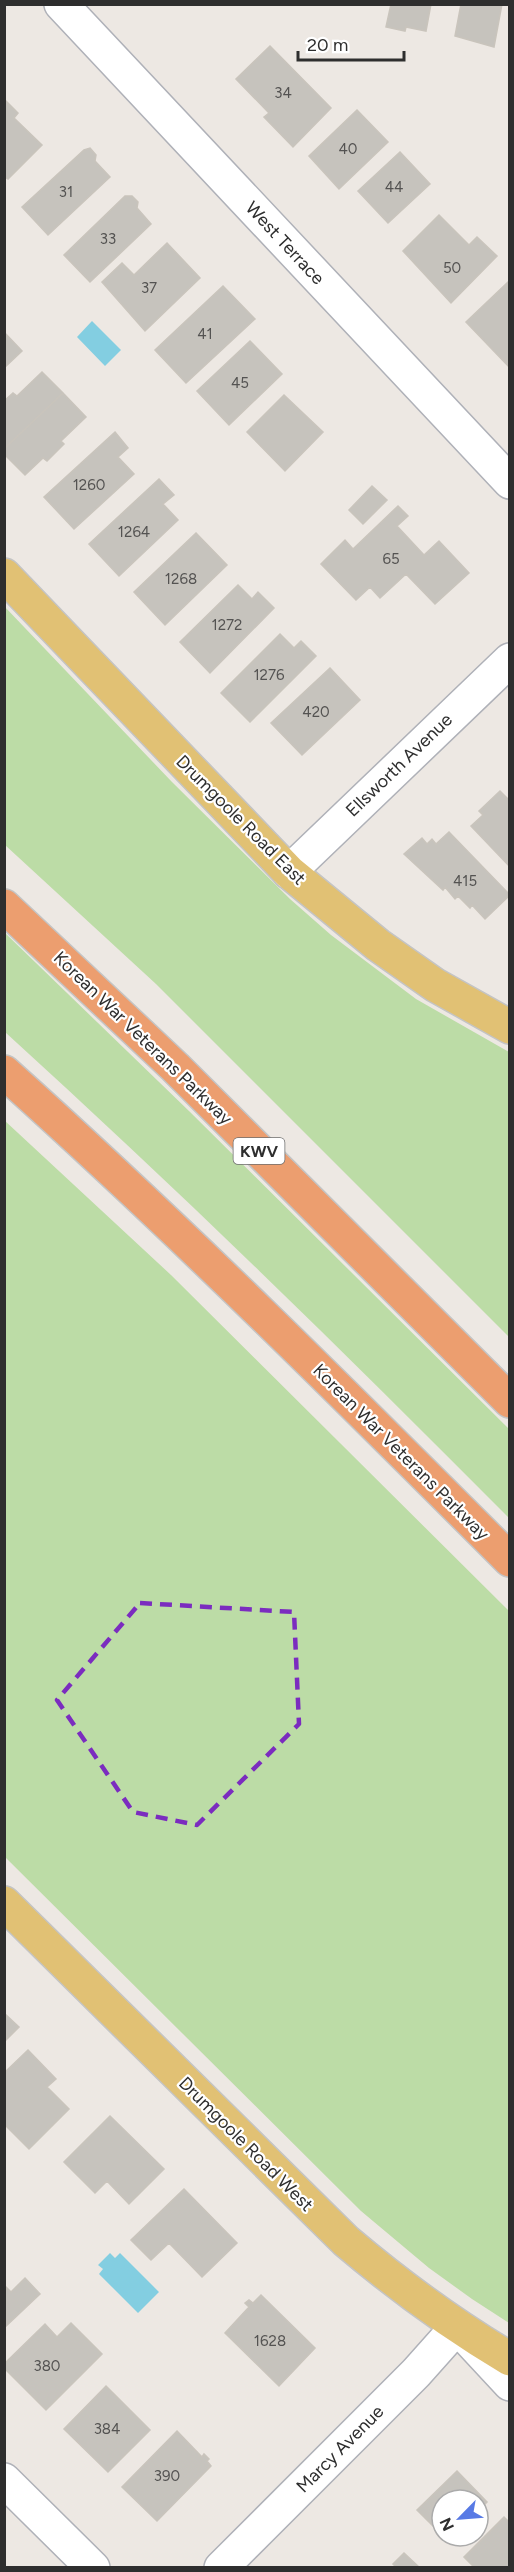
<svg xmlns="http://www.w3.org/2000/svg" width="514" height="2572" font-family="Figtree,sans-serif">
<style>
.green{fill:#bcdca6}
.water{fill:#83cee1}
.building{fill:#c6c3bd;stroke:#c9c4bc;stroke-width:1.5}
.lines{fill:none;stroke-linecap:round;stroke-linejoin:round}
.minor-casing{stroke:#afb1b8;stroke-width:36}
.major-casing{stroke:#c4c4c4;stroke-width:36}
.highway-casing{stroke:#c4c4c4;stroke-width:36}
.minor{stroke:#fff;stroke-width:33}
.major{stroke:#e1c174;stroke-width:33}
.highway{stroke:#ec9e6f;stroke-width:33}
.marked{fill:none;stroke:#7b2cbf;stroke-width:4.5;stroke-dasharray:12 8;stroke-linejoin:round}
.labels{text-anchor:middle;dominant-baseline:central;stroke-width:4.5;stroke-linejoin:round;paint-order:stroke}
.number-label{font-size:15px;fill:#545352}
.shield{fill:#fff;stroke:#6d6d6d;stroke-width:1.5}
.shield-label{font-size:16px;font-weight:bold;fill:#2e2e2e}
.street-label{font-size:18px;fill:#2e2e2e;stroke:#fff}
</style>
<rect width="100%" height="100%" fill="#ede8e3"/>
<path class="green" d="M4 606 172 782 290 899 331 935 416 999 509 1052V1337L156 984 5 845Z
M5 933 189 1111 509 1429V1518C345 1353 178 1189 5 1032Z
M4 1120 171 1275 509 1611V2323L472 2299 429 2268 361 2211 5 1857Z"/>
<path class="water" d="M92 321 121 350 105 366 77 337Z
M110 2253 115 2258 120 2253 159 2292 138 2313 99 2274 103 2269 98 2265Z"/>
<path class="building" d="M391 4H431L426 31 406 27 405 31 386 27Z
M461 4H502L494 47 455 36Z
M270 46 331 108 293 147 264 117 269 113 236 79Z
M4 99 18 113 14 118 42 145 8 179 4 176Z
M357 110 388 142 339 189 309 156Z
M90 148 96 155 95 161 110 177 48 235 22 207 84 150Z
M400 152 430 184 388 223 358 191Z
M125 196H132L138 202 137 208 151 224 90 282 64 255Z
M439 215 469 245 477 237 497 256 451 303 403 251Z
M167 243 200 278 145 331 102 282 122 263 134 275Z
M508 282 510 284V368L466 322Z
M223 286 255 319 186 383 155 350Z
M4 332 22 351 4 368Z
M250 341 282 374 229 425 197 391Z
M42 372 63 393 4 449V401L13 393 17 396Z
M63 393 86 417 61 441 64 444 47 461 43 458 25 475 4 454V449Z
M284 395 323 432 285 471 247 432Z
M115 432 128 448 118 457 134 474 74 529 44 497Z
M159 479 174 495 163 504 178 520 119 576 89 544Z
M372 486 387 500 363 524 349 510Z
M398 506 408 516 397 526 424 555 439 541 469 573 435 604 406 574 380 598 370 587 356 600 321 564 345 540 353 549Z
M196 533 227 565 165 625 134 592Z
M238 585 252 599 258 592 274 608 210 673 180 642Z
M280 634 294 648 301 641 316 656 250 722 221 693Z
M330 668 360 700 302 755 271 723Z
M500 791 510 801V867L471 826 483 815 479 811Z
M449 832 510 895 485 919 472 905 470 908 458 896 455 899 445 887 443 890 404 854 422 838 427 844 432 839 436 844Z
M4 2013 19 2027 4 2042Z
M28 2050 56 2079 47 2087 69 2109 29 2149 4 2124V2073Z
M110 2116 164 2169 129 2204 107 2181 95 2193 64 2162Z
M184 2189 237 2243 202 2277 169 2243 151 2260 131 2240Z
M25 2278 40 2294 4 2328V2285L11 2292Z
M261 2295 315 2348 279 2386 225 2333 249 2307 245 2303 249 2300 253 2303Z
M71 2323 102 2354 46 2410 4 2368V2364L45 2324 57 2337Z
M106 2386 150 2430 108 2472 64 2429Z
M177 2431 202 2457 204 2454 209 2459 207 2461 211 2466 157 2521 122 2487Z
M457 2471 487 2502 478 2511V2500H442V2535L417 2510Z
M504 2517 510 2523V2568H475L464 2557Z
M404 2553 420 2568H397L393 2564Z"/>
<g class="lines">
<defs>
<path id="minor" d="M61 4 510 482
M289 872 510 660
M4 2480 93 2568
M221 2568 416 2373 457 2327 510 2384"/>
<path id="major" d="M4 575 289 872 378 945 435 985 510 1027
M4 1903 346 2241C398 2285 451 2324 510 2359"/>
<path id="highway" d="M4 906 175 1067 510 1401
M4 1072C179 1229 344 1394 510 1560"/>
</defs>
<use href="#minor" class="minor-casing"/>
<use href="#major" class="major-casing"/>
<use href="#highway" class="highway-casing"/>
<use href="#minor" class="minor"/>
<use href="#major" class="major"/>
<use href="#highway" class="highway"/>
</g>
<path class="marked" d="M140 1603 294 1612 299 1724 197 1825 133 1812 57 1700Z"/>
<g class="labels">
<g class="number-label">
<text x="283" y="93">34</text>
<text x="348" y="149">40</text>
<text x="394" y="187">44</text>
<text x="66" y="192">31</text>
<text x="108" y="239">33</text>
<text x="452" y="268">50</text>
<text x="149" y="288">37</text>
<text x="205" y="334">41</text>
<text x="240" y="383">45</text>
<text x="89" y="485">1260</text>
<text x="134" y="532">1264</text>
<text x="391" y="559">65</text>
<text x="181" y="579">1268</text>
<text x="227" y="625">1272</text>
<text x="269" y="675">1276</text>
<text x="316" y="712">420</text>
<text x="465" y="881">415</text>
<text x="270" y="2341">1628</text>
<text x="47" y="2366">380</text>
<text x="107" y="2429">384</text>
<text x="167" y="2476">390</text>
</g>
<rect class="shield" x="233.5" y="1138" width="51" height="26" rx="4.5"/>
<g class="shield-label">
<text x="259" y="1151">KWV</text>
</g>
<g class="street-label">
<text transform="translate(285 243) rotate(47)">West Terrace</text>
<text transform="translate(399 765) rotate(-44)">Ellsworth Avenue</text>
<text transform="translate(241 820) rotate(45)">Drumgoole Road East</text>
<text transform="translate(143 1038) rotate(44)">Korean War Veterans Parkway</text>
<text transform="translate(401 1452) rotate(45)">Korean War Veterans Parkway</text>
<text transform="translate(246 2144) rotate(45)">Drumgoole Road West</text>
<text transform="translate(340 2449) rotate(-45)">Marcy Avenue</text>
</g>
</g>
<rect width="514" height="2572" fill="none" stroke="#2e2e2e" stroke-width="12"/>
<g transform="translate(460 2518) rotate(245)"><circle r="28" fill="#ffffff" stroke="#ababab" stroke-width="1.5"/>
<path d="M0-4.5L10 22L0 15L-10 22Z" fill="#587ae5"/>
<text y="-9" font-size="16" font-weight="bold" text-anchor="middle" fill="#2e2e2e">N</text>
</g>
<path d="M298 51v9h106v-9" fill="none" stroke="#2e2e2e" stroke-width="3"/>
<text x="307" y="51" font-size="18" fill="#2e2e2e" stroke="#ffffff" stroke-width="4.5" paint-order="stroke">20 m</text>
</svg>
